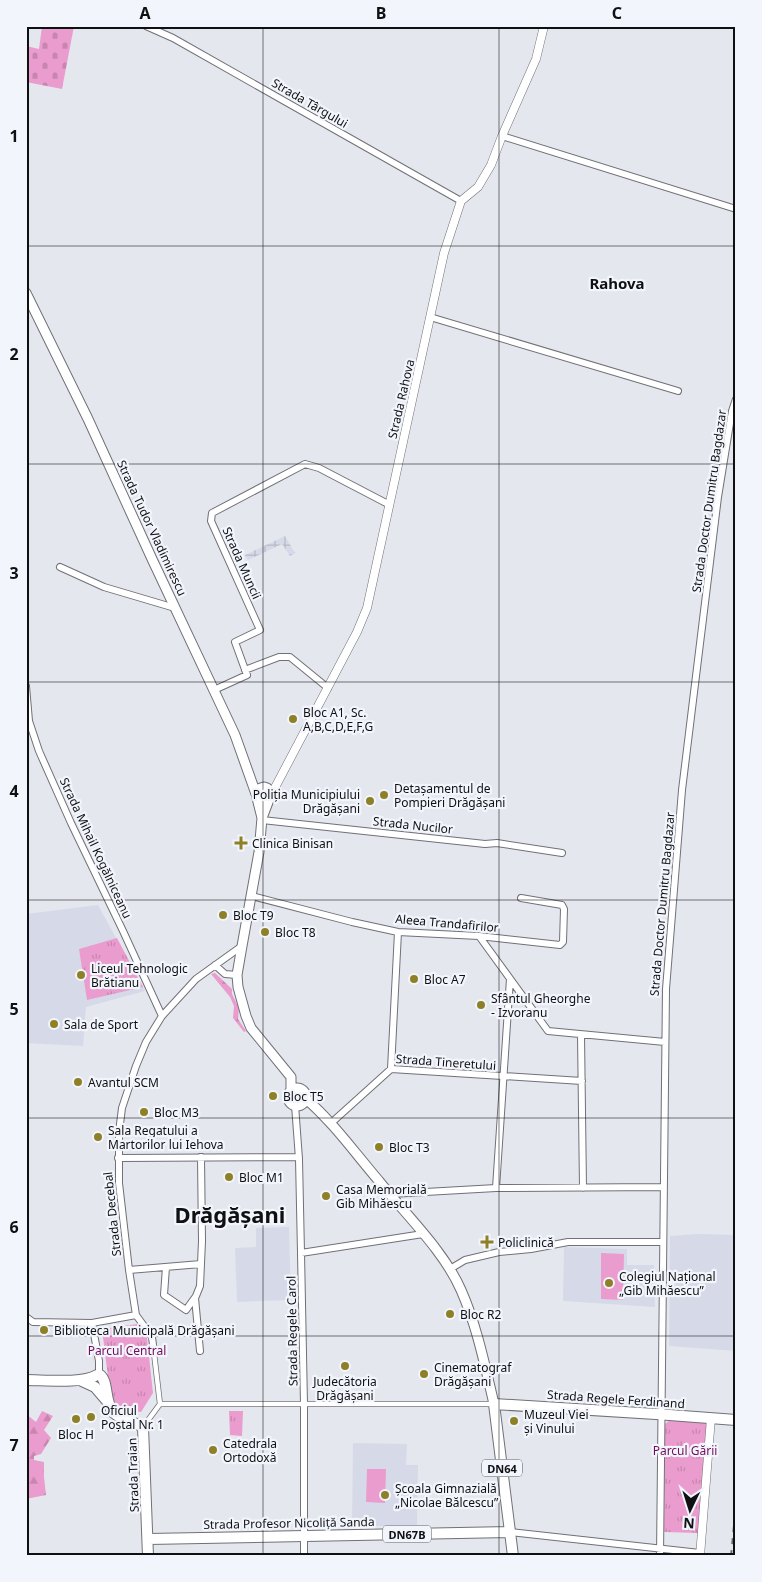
<svg xmlns="http://www.w3.org/2000/svg" width="762" height="1582" font-family="'Noto Sans',sans-serif">
<style>
.built{fill:#d6dae8}
.industrial{fill:url(#industrial-grid)}
.grass{fill:url(#grass-tufts)}
.forest{fill:url(#forest-firs)}
.cemetery{fill:url(#cemetery-stones)}
.garden{fill:#ea9cce}
.lines{fill:none;stroke-linecap:round;stroke-linejoin:round}
.pedestrian-casing{stroke:#6f7177;stroke-width:6}
.minor-casing{stroke:#6f7177;stroke-width:8}
.tertiary-casing{stroke:#6f7177;stroke-width:9}
.secondary-casing{stroke:#6f7177;stroke-width:11}
.primary-casing{stroke:#6f7177;stroke-width:12}
.pedestrian{stroke:#fff;stroke-width:4.5}
.minor{stroke:#fff;stroke-width:6}
.tertiary{stroke:#fff;stroke-width:8}
.secondary{stroke:#fff;stroke-width:9}
.primary{stroke:#fff;stroke-width:10}
.rail{stroke:#6d6e72;stroke-width:2;stroke-dasharray:6 6;stroke-linecap:butt}
.grid{fill:none;stroke:#0f1012;stroke-width:1;stroke-opacity:0.55}
.poi-dot{fill:#8e8027;stroke:#f3f5fc;stroke-width:2}
.labels{text-anchor:middle;dominant-baseline:central;stroke-width:4.5;stroke-linejoin:round;paint-order:stroke}
.shield{fill:#f3f5fc;stroke:#535558;stroke-width:1}
.shield-label{font-size:11px;font-weight:bold;fill:#0f1012}
.street-label{font-size:12px;fill:#0f1012;stroke:#f3f5fc}
.poi-label{font-size:12px;fill:#0f1012;stroke:#f3f5fc;text-anchor:start}
.park-label{font-size:12px;fill:#720e59;stroke:#f3f5fc}
.quarter-label{font-size:15px;font-weight:bold;fill:#0f1012;stroke:#f3f5fc}
.town-label{font-size:22px;font-weight:bold;fill:#0f1012;stroke:#f3f5fc}
.neatline{fill:none;stroke:#0f1012;stroke-width:2}
.grid-label{font-size:16px;text-anchor:middle;font-weight:bold;fill:#0f1012}
</style>
<defs>
<pattern id="industrial-grid" width="8" height="8" patternUnits="userSpaceOnUse" patternTransform="scale(1.25)"><rect width="8" height="8" fill="#d6dae8"/><path d="M0 4h8M4 0v8" fill="none" stroke="#b6bac6"/></pattern>
<pattern id="grass-tufts" width="24" height="20" patternUnits="userSpaceOnUse" patternTransform="scale(1.25)"><rect width="24" height="20" fill="#ea9cce"/><path d="M3 7l-1-3M5 7V3M7 7l1-3M15 17l-1-3M17 17v-4M19 17l1-3" fill="none" stroke="#c885b0"/></pattern>
<pattern id="forest-firs" width="22" height="20" patternUnits="userSpaceOnUse" patternTransform="scale(1.25)"><rect width="22" height="20" fill="#ea9cce"/><path d="M5 1l3.5 6h-7zM16 11l3.5 6h-7z" fill="#c885b0"/></pattern>
<pattern id="cemetery-stones" width="16" height="16" patternUnits="userSpaceOnUse" patternTransform="scale(1.25)"><rect width="16" height="16" fill="#ea9cce"/><path d="M2 7V4a2 2 0 0 1 4 0v3zM10 15v-3a2 2 0 0 1 4 0v3z" fill="#c885b0"/></pattern>
</defs>
<rect width="100%" height="100%" fill="#e5e7ee"/>
<path class="built" d="M98 905 145 991 86 1007 83 1046 26 1043V914Z
M289 1227 291 1300 237 1302 235 1248 256 1247V1228Z
M696 1234 736 1235V1351L669 1346 670 1236Z
M564 1247 627 1249V1265H654L655 1307 563 1301Z
M353 1443 407 1444 406 1465H418L417 1526H352Z"/>
<path class="industrial" d="M285 536 295 553 290 556 282 544 248 560 245 555Z"/>
<path class="grass" d="M117 938 143 987 87 1000 79 949Z
M137 1324 147 1338 153 1393 141 1412 126 1410 114 1402 109 1385 102 1329Z
M229 1411H243L242 1436 230 1435Z
M671 1419 708 1423 698 1533 664 1532 665 1424Z"/>
<path class="forest" d="M215 973 232 989V994L239 1008 238 1019 246 1031 244 1032 233 1018 234 1006 230 997 211 974Z
M42 1411 53 1416 44 1430 51 1438 41 1454 34 1456V1460L44 1462V1477L46 1495 26 1499V1414L36 1422Z"/>
<path class="cemetery" d="M42 26H74L62 89 26 82V46L39 49Z"/>
<path class="garden" d="M601 1253 624 1254 623 1300 601 1299Z
M367 1469H386L385 1503 366 1502Z"/>
<g class="lines">
<defs>
<path id="pedestrian" d="M154 1353 160 1404
M160 1404H494
M143 1427 160 1404"/>
<path id="minor" d="M146 26 173 38 461 201
M502 136 736 209
M430 317 678 391
M60 567 104 587 175 608
M245 670 279 657H290L328 688
M26 686 29 721 39 751 71 823 123 931 162 1016
M214 690 247 675 235 642 260 630 211 521 212 513 305 464 319 468 388 504
M262 820 485 844 497 843 562 853
M252 896 352 922 398 932 479 936 560 945 563 942 564 909 562 905 521 898
M479 936 548 1031 665 1042
M215 965 225 974 237 975
M581 1035 583 1188
M391 1069 398 932
M295 1105 299 1159 301 1253 304 1404V1556
M330 1124 391 1069 582 1081
M118 1158 299 1157
M496 1188 510 979
M390 1194 496 1188 663 1187
M301 1253 423 1234
M166 1267 164 1295 186 1310 196 1296 200 1286 202 1241 201 1157
M450 1269 465 1260 499 1252 531 1249 568 1242H663
M129 1270 201 1264
M195 1298 200 1351
M26 1317 33 1322 92 1323 136 1315
M92 1323 99 1361V1375
M154 1353 152 1337 136 1315 129 1270 119 1183V1132L122 1108 136 1066 146 1042 162 1016 196 979 242 946
M510 1532 700 1553
M660 1556 666 989 682 790 718 497 732 411 736 399"/>
<path id="tertiary" d="M270 797 357 632 367 608 444 253 461 201 478 187 491 165 502 136 536 59 544 26
M700 1556 711 1418"/>
<path id="secondary" d="M26 293 88 419 152 559 235 735 256 794
M257 798 262 818 259 852 242 946 237 975 238 987 246 1016 251 1028 291 1077V1091
M262 818 270 797V791L267 788 264 787 258 789 256 794 259 800 264 801 269 799
M288 1097a9 9 0 1 1 18 0a9 9 0 1 1-18 0Z
M305 1098C333 1122 355 1153 379 1181 406 1215 444 1251 461 1290 477 1326 485 1366 494 1404"/>
<path id="primary" d="M26 1380C44 1380 83 1384 97 1375H100C109 1382 104 1403 114 1413 121 1420 134 1422 143 1427L148 1556
M82 1381 95 1387 107 1401
M148 1539 510 1532
M513 1556 494 1404 656 1414 736 1420"/>
</defs>
<use href="#pedestrian" class="pedestrian-casing"/>
<use href="#minor" class="minor-casing"/>
<use href="#tertiary" class="tertiary-casing"/>
<use href="#secondary" class="secondary-casing"/>
<use href="#primary" class="primary-casing"/>
<use href="#pedestrian" class="pedestrian"/>
<use href="#minor" class="minor"/>
<use href="#tertiary" class="tertiary"/>
<use href="#secondary" class="secondary"/>
<use href="#primary" class="primary"/>
<path class="rail" d="M731 1556 736 1505"/>
</g>
<path class="grid" d="M263 26V1556M499 26V1556M26 246H736M26 464H736M26 682H736M26 900H736M26 1118H736M26 1336H736"/>
<g class="poi-dot">
<circle cx="293" cy="719" r="5"/>
<circle cx="384" cy="795" r="5"/>
<circle cx="370" cy="801" r="5"/>
<path d="M238.5 835.5h5v5h5v5h-5v5h-5v-5h-5v-5h5z"/>
<circle cx="223" cy="915" r="5"/>
<circle cx="265" cy="932" r="5"/>
<circle cx="81" cy="975" r="5"/>
<circle cx="414" cy="979" r="5"/>
<circle cx="481" cy="1005" r="5"/>
<circle cx="54" cy="1024" r="5"/>
<circle cx="78" cy="1082" r="5"/>
<circle cx="273" cy="1096" r="5"/>
<circle cx="144" cy="1112" r="5"/>
<circle cx="98" cy="1137" r="5"/>
<circle cx="379" cy="1147" r="5"/>
<circle cx="229" cy="1177" r="5"/>
<circle cx="326" cy="1196" r="5"/>
<path d="M484.5 1234.5h5v5h5v5h-5v5h-5v-5h-5v-5h5z"/>
<circle cx="609" cy="1283" r="5"/>
<circle cx="450" cy="1314" r="5"/>
<circle cx="44" cy="1330" r="5"/>
<circle cx="345" cy="1366" r="5"/>
<circle cx="424" cy="1374" r="5"/>
<circle cx="91" cy="1417" r="5"/>
<circle cx="76" cy="1419" r="5"/>
<circle cx="514" cy="1421" r="5"/>
<circle cx="213" cy="1450" r="5"/>
<circle cx="385" cy="1495" r="5"/>
</g>
<g class="labels">
<g class="shield">
<rect x="482" y="1459.5" width="40" height="17" rx="4"/>
<rect x="383" y="1525.5" width="48" height="17" rx="4"/>
</g>
<g class="shield-label">
<text x="502" y="1468">DN64</text>
<text x="407" y="1534">DN67B</text>
</g>
<g class="street-label">
<text transform="translate(310 103) rotate(30)">Strada Târgului</text>
<text transform="translate(401 399) rotate(-77)">Strada Rahova</text>
<text transform="translate(709 501) rotate(-82)">Strada Doctor Dumitru Bagdazar</text>
<text transform="translate(152 528) rotate(65)">Strada Tudor Vladimirescu</text>
<text transform="translate(242 563) rotate(66)">Strada Muncii</text>
<text transform="translate(413 825) rotate(6)">Strada Nucilor</text>
<text transform="translate(96 848) rotate(65)">Strada Mihail Kogălniceanu</text>
<text transform="translate(662 904) rotate(-85)">Strada Doctor Dumitru Bagdazar</text>
<text transform="translate(447 923) rotate(5)">Aleea Trandafirilor</text>
<text transform="translate(446 1062) rotate(4)">Strada Tineretului</text>
<text transform="translate(112 1214) rotate(-96)">Strada Decebal</text>
<text transform="translate(292 1331) rotate(-91)">Strada Regele Carol</text>
<text transform="translate(616 1399) rotate(4)">Strada Regele Ferdinand</text>
<text transform="translate(133 1475) rotate(-92)">Strada Traian</text>
<text transform="translate(289 1523) rotate(-1)">Strada Profesor Nicoliță Sanda</text>
</g>
<g class="poi-label">
<text x="303" y="712">Bloc A1, Sc.<tspan x="303" dy="14">A,B,C,D,E,F,G</tspan></text>
<text x="394" y="788">Detașamentul de<tspan x="394" dy="14">Pompieri Drăgășani</tspan></text>
<text x="360" y="794" text-anchor="end">Poliția Municipiului<tspan x="360" dy="14">Drăgășani</tspan></text>
<text x="252" y="843">Clinica Binisan</text>
<text x="233" y="915">Bloc T9</text>
<text x="275" y="932">Bloc T8</text>
<text x="91" y="968">Liceul Tehnologic<tspan x="91" dy="14">Brătianu</tspan></text>
<text x="424" y="979">Bloc A7</text>
<text x="491" y="998">Sfântul Gheorghe<tspan x="491" dy="14">- Izvoranu</tspan></text>
<text x="64" y="1024">Sala de Sport</text>
<text x="88" y="1082">Avantul SCM</text>
<text x="283" y="1096">Bloc T5</text>
<text x="154" y="1112">Bloc M3</text>
<text x="108" y="1130">Sala Regatului a<tspan x="108" dy="14">Martorilor lui Iehova</tspan></text>
<text x="389" y="1147">Bloc T3</text>
<text x="239" y="1177">Bloc M1</text>
<text x="336" y="1189">Casa Memorială<tspan x="336" dy="14">Gib Mihăescu</tspan></text>
<text x="498" y="1242">Policlinică</text>
<text x="619" y="1276">Colegiul Național<tspan x="619" dy="14">„Gib Mihăescu”</tspan></text>
<text x="460" y="1314">Bloc R2</text>
<text x="54" y="1330">Biblioteca Municipală Drăgășani</text>
<text x="434" y="1367">Cinematograf<tspan x="434" dy="14">Drăgășani</tspan></text>
<text x="345" y="1381" text-anchor="middle">Judecătoria<tspan x="345" dy="14">Drăgășani</tspan></text>
<text x="101" y="1410">Oficiul<tspan x="101" dy="14">Poștal Nr. 1</tspan></text>
<text x="524" y="1414">Muzeul Viei<tspan x="524" dy="14">și Vinului</tspan></text>
<text x="76" y="1434" text-anchor="middle">Bloc H</text>
<text x="223" y="1443">Catedrala<tspan x="223" dy="14">Ortodoxă</tspan></text>
<text x="395" y="1488">Școala Gimnazială<tspan x="395" dy="14">„Nicolae Bălcescu”</tspan></text>
</g>
<g class="park-label">
<text x="127" y="1350">Parcul Central</text>
<text x="685" y="1450">Parcul Gării</text>
</g>
<g class="quarter-label">
<text x="617" y="283">Rahova</text>
</g>
<g class="town-label">
<text x="230" y="1214">Drăgășani</text>
</g>
</g>
<rect width="762" height="1582" fill="none" stroke="#f3f5fc" stroke-width="55"/>
<g transform="translate(690 1510) rotate(184)" stroke="#f3f5fc" stroke-width="4" paint-order="stroke">
<path d="M0-4L9 19L0 12L-9 19Z" fill="#0f1012"/>
<text y="-8" font-size="14" font-weight="bold" text-anchor="middle" fill="#0f1012">N</text>
</g>
<rect x="28" y="28" width="706" height="1526" class="neatline"/>
<g class="grid-label">
<text x="145" y="19">A</text>
<text x="381" y="19">B</text>
<text x="617" y="19">C</text>
<text x="14" y="142">1</text>
<text x="14" y="360">2</text>
<text x="14" y="579">3</text>
<text x="14" y="797">4</text>
<text x="14" y="1015">5</text>
<text x="14" y="1233">6</text>
<text x="14" y="1451">7</text>
</g>
</svg>
